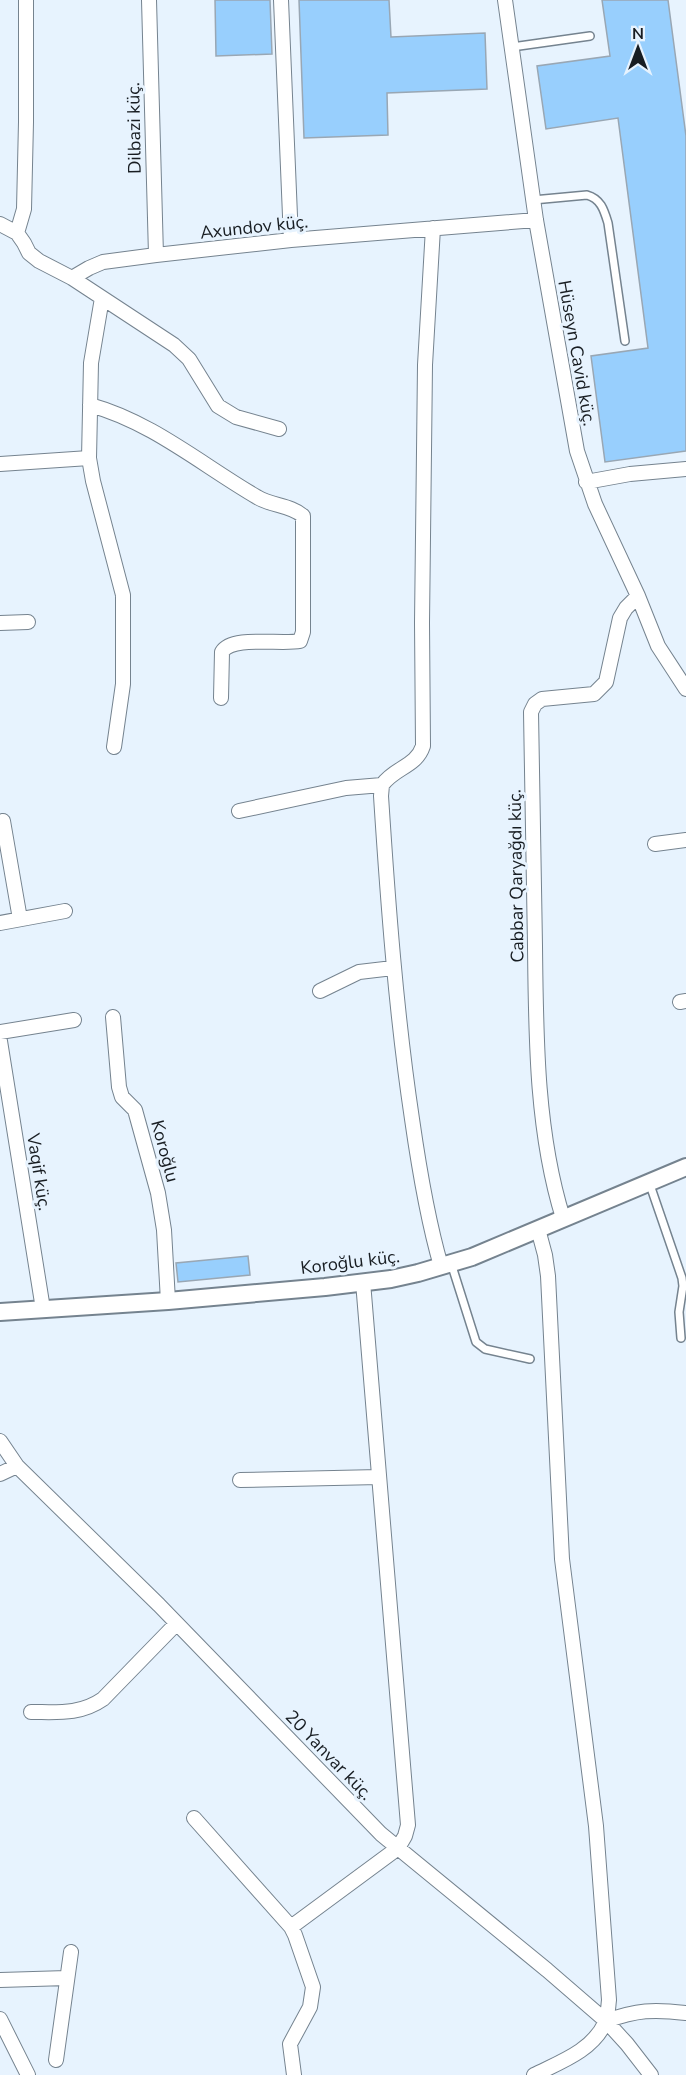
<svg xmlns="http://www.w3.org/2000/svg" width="686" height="2075" font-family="'Nunito Sans',sans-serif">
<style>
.building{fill:#98cffd;stroke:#99a7b4;stroke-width:1.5}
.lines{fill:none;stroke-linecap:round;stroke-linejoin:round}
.service-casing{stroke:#75838f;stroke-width:10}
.minor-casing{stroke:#75838f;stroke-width:16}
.tertiary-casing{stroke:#75838f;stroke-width:20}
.service{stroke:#fff;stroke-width:7}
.minor{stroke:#fff;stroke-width:14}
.tertiary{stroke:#fff;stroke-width:16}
.labels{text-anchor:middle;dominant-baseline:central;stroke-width:6;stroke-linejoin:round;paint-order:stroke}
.street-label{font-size:18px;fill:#181d22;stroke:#e7f3fe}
</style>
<rect width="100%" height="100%" fill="#e7f3fe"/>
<path class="building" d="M215 0H270L272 54 216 56Z
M299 0H389L391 37 485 33 487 89 387 93 388 135 304 138Z
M602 0H668L686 136V451L605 462 591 356 648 348 618 118 546 129 537 66 610 56Z
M248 1256 250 1275 178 1282 176 1263Z"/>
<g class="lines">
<defs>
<path id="service" d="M512 47 590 36
M533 200 587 195C601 199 604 210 608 223L625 341
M649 1182 682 1278 683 1286 679 1312 681 1338
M451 1263 476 1342 485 1349 530 1359"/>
<path id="minor" d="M149 0 156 255
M281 0 291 240
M505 0 536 220 577 451 595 504 638 596 658 646 686 689
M0 224 17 233 24 243 29 253 39 261 72 278 89 268 103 262 156 255 291 240 536 220
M17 233 24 209 26 122V0
M72 278 174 345 189 359 218 406 236 417 279 429
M102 298 91 363 89 458 93 481 123 595V684L114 747
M90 405C152 422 202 465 257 497 271 506 291 505 303 516V632L300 641C281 645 232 635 222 652L221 698
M0 464 89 458
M586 482 630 474 686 469
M0 623 28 622
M382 785 381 796C388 904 396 1012 412 1119 419 1168 427 1218 441 1266
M239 811 346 788 382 785C395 767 416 767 423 746L422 623 425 365 433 228
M3 821 20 919
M655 844 686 840
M0 923 65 911
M320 991 359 972 393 968
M680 1002 686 1001
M113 1017 119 1087 122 1097 135 1110 158 1193 164 1230 168 1301
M0 1032 74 1020
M0 1041 43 1309
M563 1218C536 1131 536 1036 535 946 534 868 533 790 531 712L535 704 542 699 594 694 606 682 620 618 626 608 638 596
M0 1441 17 1466 159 1605 381 1834 547 1970 606 2021 627 2044 651 2075
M0 1474 17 1466
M240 1480 379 1477
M31 1712C57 1712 80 1715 103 1699L176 1624
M194 1818 291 1927 295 1935 313 1987 310 2007 290 2044 294 2075
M291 1927 398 1848 405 1836 408 1825 363 1282
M0 1980 67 1978
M0 2019 28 2075
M606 2021C637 2010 653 2009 686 2013
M56 2060 71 1952
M534 2075C560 2062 592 2051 605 2023 608 2017 608 2008 609 2000L596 1826 562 1559 548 1276 545 1255 538 1229"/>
<path id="tertiary" d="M0 1312 168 1301 325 1287 391 1279 418 1273 472 1257 686 1167"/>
</defs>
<use href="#service" class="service-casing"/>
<use href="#minor" class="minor-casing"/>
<use href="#tertiary" class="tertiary-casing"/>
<use href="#service" class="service"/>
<use href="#minor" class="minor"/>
<use href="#tertiary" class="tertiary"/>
</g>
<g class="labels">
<g class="street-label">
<text transform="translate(134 128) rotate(-91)">Dilbazi küç.</text>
<text transform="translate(254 227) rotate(-6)">Axundov küç.</text>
<text transform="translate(577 353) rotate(80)">Hüseyn Cavid küç.</text>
<text transform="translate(516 876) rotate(-91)">Cabbar Qaryağdı küç.</text>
<text transform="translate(165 1151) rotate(75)">Koroğlu</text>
<text transform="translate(39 1172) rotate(81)">Vaqif küç.</text>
<text transform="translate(350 1262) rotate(-7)">Koroğlu küç.</text>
<text transform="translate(329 1755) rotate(46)">20 Yanvar küç.</text>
</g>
</g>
<g transform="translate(638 48)" stroke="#e7f3fe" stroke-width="4.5" paint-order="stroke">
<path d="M0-4.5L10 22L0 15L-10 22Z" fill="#181d22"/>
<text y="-9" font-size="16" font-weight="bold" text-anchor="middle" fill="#181d22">N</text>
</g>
</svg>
